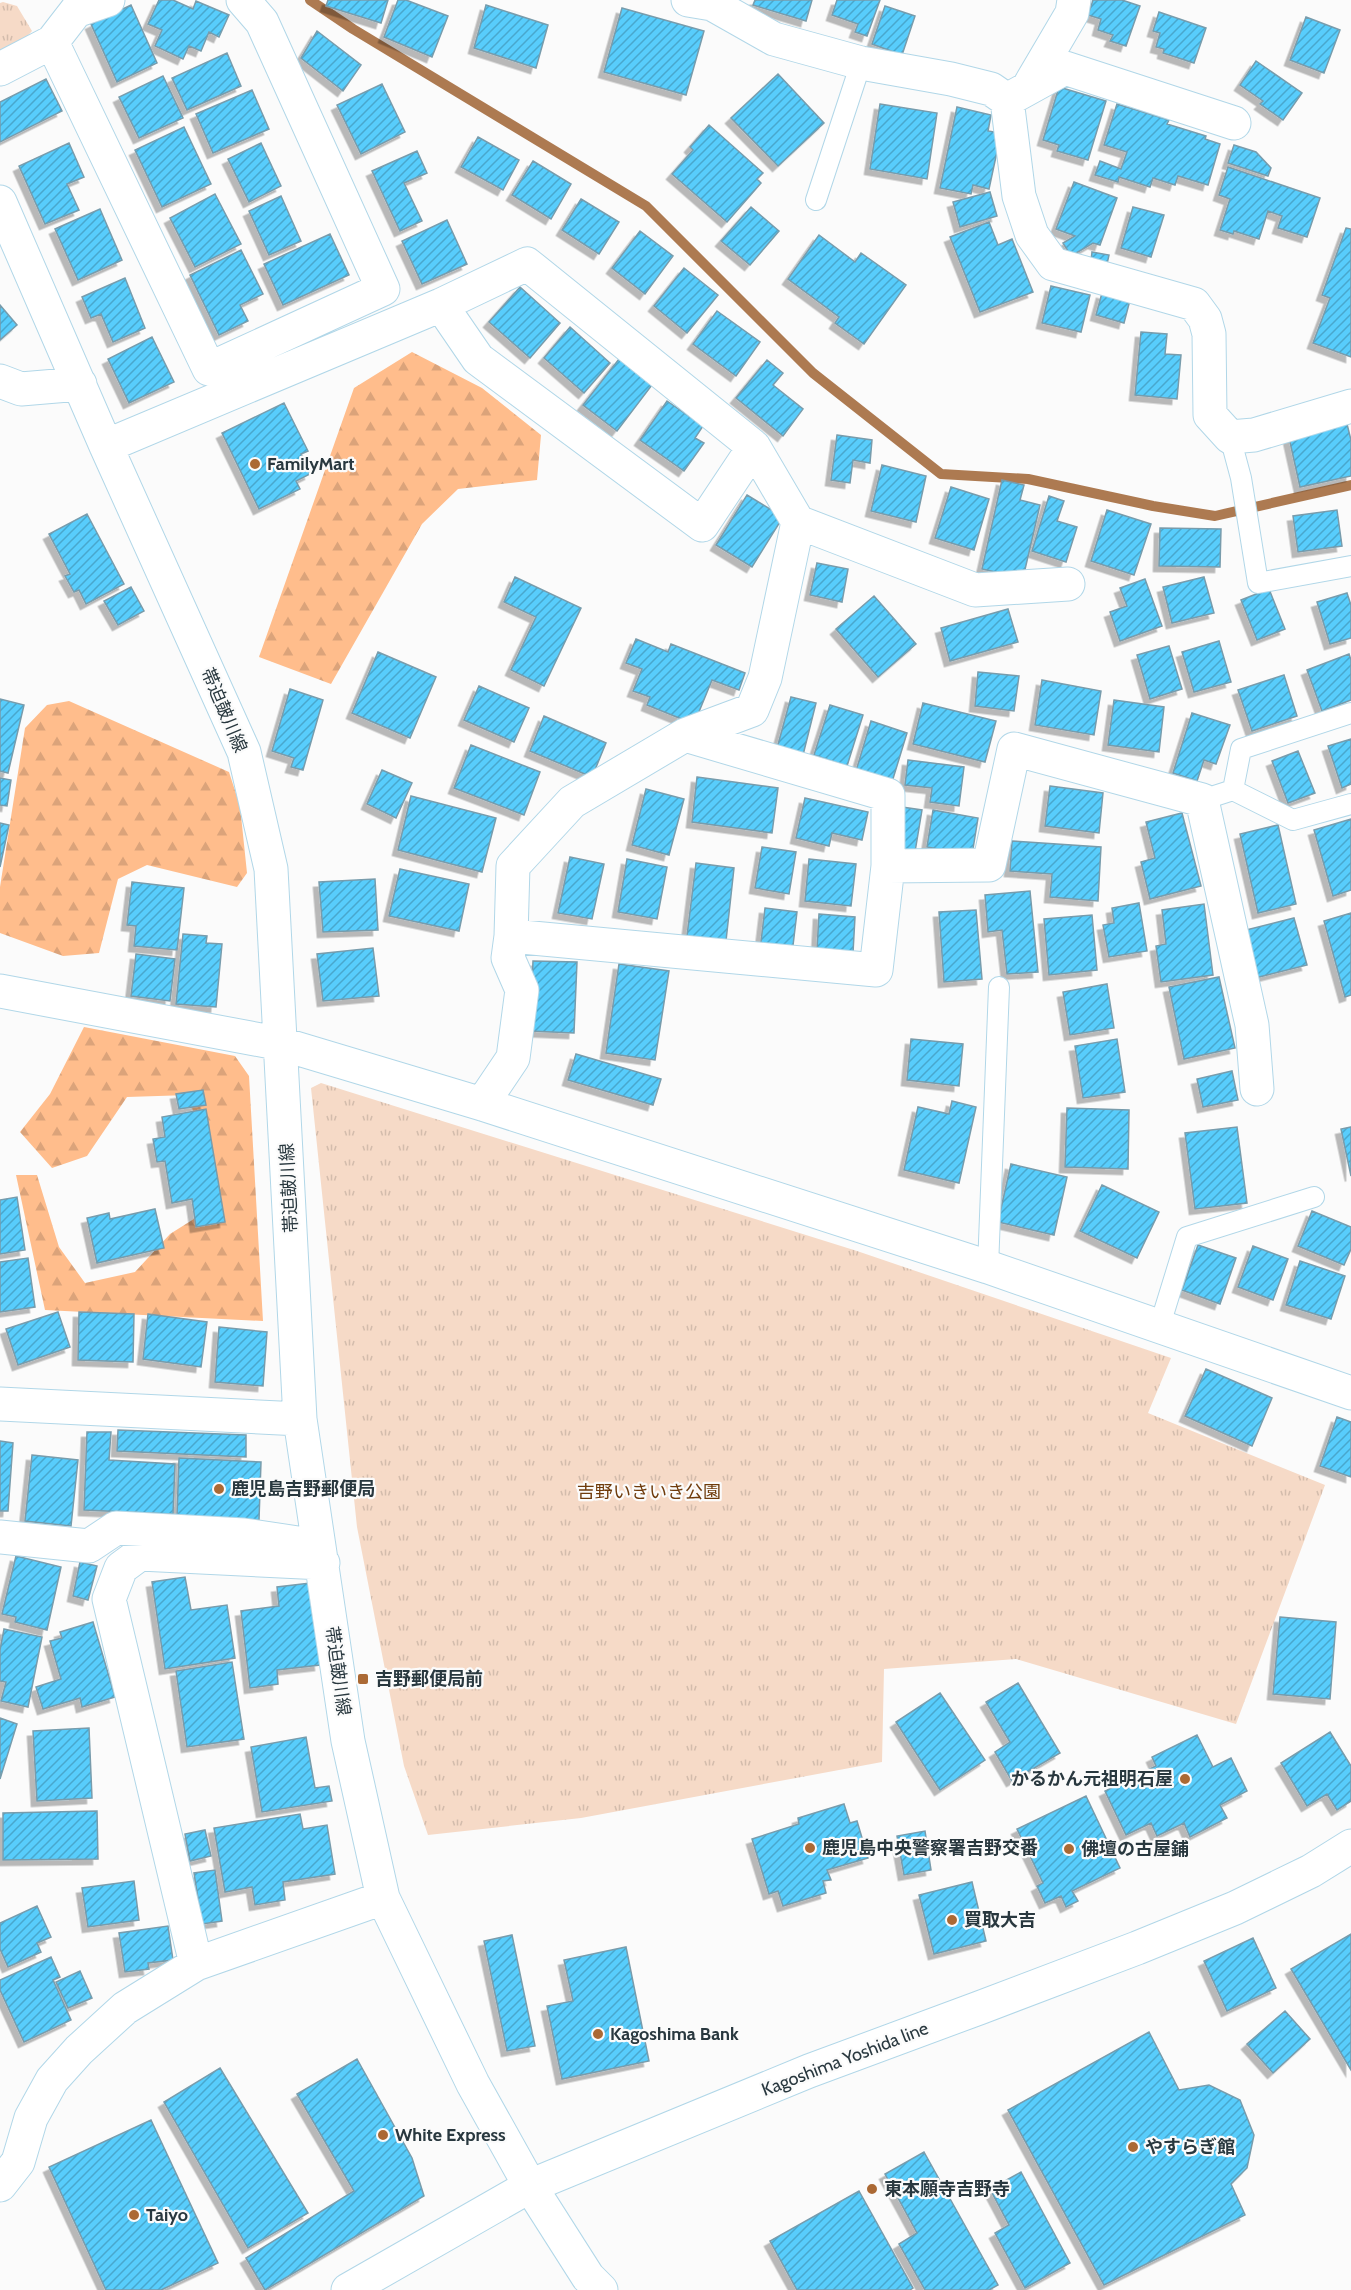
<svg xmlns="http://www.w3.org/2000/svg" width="1351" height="2290" font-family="Cabin,'Noto Sans JP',sans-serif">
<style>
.forest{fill:url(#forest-firs)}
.park{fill:url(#park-tufts)}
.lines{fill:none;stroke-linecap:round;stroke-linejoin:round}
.stream{stroke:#ad7a51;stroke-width:10}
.building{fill:url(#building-hatch);stroke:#789cac;stroke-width:1.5;filter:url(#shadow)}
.service-casing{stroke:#b1d7e8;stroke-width:22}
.minor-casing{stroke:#b1d7e8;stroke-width:35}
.secondary-casing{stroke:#b1d7e8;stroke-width:35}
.primary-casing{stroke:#b1d7e8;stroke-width:35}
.service{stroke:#fff;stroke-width:20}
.minor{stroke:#fff;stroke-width:33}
.secondary{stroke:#fff;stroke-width:33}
.primary{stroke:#fff;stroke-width:33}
.poi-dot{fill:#ab6934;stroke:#fbfbfb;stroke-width:2}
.labels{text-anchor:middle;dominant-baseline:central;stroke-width:4.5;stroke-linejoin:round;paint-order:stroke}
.poi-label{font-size:18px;font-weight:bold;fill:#29383f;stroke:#fbfbfb;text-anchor:start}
.street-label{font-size:18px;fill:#29383f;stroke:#fbfbfb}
.park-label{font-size:18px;fill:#6f3b0b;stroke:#fbfbfb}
</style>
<defs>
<pattern id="forest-firs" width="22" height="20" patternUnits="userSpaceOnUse" patternTransform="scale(1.5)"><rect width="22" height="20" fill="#ffbd8c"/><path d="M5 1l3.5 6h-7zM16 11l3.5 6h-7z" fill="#dba37a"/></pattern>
<pattern id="park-tufts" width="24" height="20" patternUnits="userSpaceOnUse" patternTransform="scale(1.5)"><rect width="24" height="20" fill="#f6dac7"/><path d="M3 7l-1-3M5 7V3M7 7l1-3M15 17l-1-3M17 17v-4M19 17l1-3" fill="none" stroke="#d3bcac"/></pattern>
<pattern id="building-hatch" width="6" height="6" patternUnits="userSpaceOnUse" patternTransform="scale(1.5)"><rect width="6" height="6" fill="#58cdfc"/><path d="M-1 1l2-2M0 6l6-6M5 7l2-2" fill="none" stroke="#49a7cd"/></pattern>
<filter id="shadow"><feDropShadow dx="-5.5" dy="5.5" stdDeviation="0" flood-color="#0004"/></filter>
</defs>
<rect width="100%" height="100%" fill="#fbfbfb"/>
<path class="forest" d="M412 352 482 388 541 435 537 480 458 489 422 524 331 684 259 657 354 388Z
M69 701 229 772 240 806 247 873 237 887 147 865 118 879 99 953 63 956 0 933V887L25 728 47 705Z
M84 1027 235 1056 249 1076 263 1321 45 1310 16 1175H37L59 1247 85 1283 135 1272 170 1234 216 1205 189 1095 127 1097 87 1156 52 1168 20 1132 50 1094Z"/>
<path class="park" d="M3 2 17 6 32 31 23 41 0 53V3Z
M321 1083 857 1251 1171 1358 1148 1413 1325 1485 1236 1724 1016 1659 884 1669 882 1762 581 1818 428 1835 404 1766 357 1527 311 1088Z"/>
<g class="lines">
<path class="stream" d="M310 0 353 29 646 206 813 373 941 474 1028 479 1153 506 1215 516 1351 485"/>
</g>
<path class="building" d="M159 0H173L193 9 196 1 229 15 219 37 209 32 201 51 189 46 183 59 155 46 162 30 148 24Z
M328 0H388L381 23 326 6Z
M398 0H406L448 16 432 57 384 37Z
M755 0H812L806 21 753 5Z
M837 0H880L867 36 855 32 858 24 832 15Z
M1093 0H1122L1140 6 1126 46 1110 41 1113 35 1098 30 1101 19 1088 15Z
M131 5 157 63 117 82 91 24Z
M486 5 548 25 536 68 474 48Z
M885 6 915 16 902 55 872 44Z
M622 8 704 31 686 95 604 72Z
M1159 12 1206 28 1194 63 1163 53 1164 49 1156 47 1160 33 1153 31Z
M1306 17 1340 30 1324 73 1290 60Z
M317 31 361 65 343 91 301 58Z
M227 53 241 86 187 110 172 78Z
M1256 61 1302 93 1283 120 1260 104 1263 101 1240 85Z
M778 74 824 123 778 166 731 118Z
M163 76 183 118 139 138 119 97Z
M46 79 62 111 0 142V102Z
M382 84 405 132 361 154 337 105Z
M1059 87 1106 101 1088 160 1057 151 1059 145 1043 140Z
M252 90 269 129 213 153 196 114Z
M880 104 937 113 927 179 870 169Z
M1117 104 1169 120 1167 124 1206 136 1205 139 1220 144 1208 185 1178 176 1175 185 1153 178 1150 187 1119 177 1118 182 1095 175 1100 161 1121 169 1127 152 1104 145Z
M957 107 991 115 988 131 1001 133 989 189 973 185 971 194 940 188Z
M709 125 763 173 757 179 761 183 727 222 672 174 693 150 690 147Z
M184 127 211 184 162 207 135 150Z
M478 137 519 160 503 190 461 167Z
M69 143 84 177 67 184 79 210 45 224 19 166Z
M261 143 281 186 249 202 228 159Z
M1234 145 1256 152 1271 168 1268 176 1228 163Z
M417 151 427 173 404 183 422 221 400 231 372 171Z
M533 161 571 184 551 219 512 195Z
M1228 167 1320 198 1307 237 1278 228 1282 216 1268 211 1259 239 1234 231 1233 234 1220 230 1230 199 1219 195Z
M1074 182 1117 198 1100 245 1093 243 1071 256 1063 243 1075 236 1056 229Z
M990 192 997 216 960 227 953 202Z
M215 194 241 244 195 267 170 218Z
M281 196 301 241 269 255 249 211Z
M581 199 619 222 599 254 562 230Z
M751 207 779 231 750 265 721 241Z
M1133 207 1164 215 1151 257 1121 248Z
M100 209 122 260 78 280 55 229Z
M447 220 467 264 422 284 402 241Z
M989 222 998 245 1012 239 1033 292 980 312 950 237Z
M1346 228 1351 229V357L1313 343 1330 298 1322 295Z
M640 231 673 256 645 294 612 268Z
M330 234 349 275 283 305 264 264Z
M819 235 855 262 861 253 906 285 864 344 835 323 839 317 788 279Z
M241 250 263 294 240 305 248 321 219 335 190 275Z
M1092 252 1109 255 1107 264 1091 261Z
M684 268 718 295 687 333 654 306Z
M125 278 145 328 113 342 101 314 91 318 82 297Z
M1051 286 1090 295 1081 332 1042 323Z
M520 287 560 323 530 358 489 322Z
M1102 293 1130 300 1124 323 1096 315Z
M0 305 17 325 0 340Z
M717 311 760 342 736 376 693 344Z
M570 327 610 363 584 393 544 358Z
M1141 332 1167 334 1165 354 1181 355 1177 399 1135 395Z
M152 337 174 382 129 403 108 359Z
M619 359 652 385 617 431 583 405Z
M767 360 783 373 773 385 803 409 783 436 736 398Z
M667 401 703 426 695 438 704 443 684 471 640 440Z
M284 403 308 451 301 454 310 474 296 481 300 489 259 509 222 433Z
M1346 420 1351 440V476L1300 487 1288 433Z
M837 435 872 440 870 463 853 460 850 483 831 480Z
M882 465 926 476 916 522 871 511Z
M1002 480 1024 485 1020 500 1040 505 1023 578 982 569Z
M951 487 989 499 974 550 935 538Z
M747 495 783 517 752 567 716 545Z
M1049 496 1064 501 1057 521 1077 527 1066 562 1032 551Z
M1107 510 1151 524 1134 575 1091 561Z
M1337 510 1342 546 1298 552 1293 516Z
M87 514 124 584 86 604 79 590 74 592 65 576 70 574 49 534Z
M1160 528 1221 529 1220 567 1159 566Z
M817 563 848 569 842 602 810 595Z
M515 577 581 608 544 686 511 670 536 617 504 602Z
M1204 577 1214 613 1172 623 1163 587Z
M1145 579 1162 626 1120 641 1110 612 1127 606 1120 588Z
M131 587 144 611 118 625 104 601Z
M1269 589 1285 629 1257 640 1241 600Z
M1347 593 1351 605V638L1330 644 1317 602Z
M874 596 916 644 878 677 836 629Z
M1008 609 1018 642 950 661 941 628Z
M636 639 668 652 671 644 745 673 739 690 712 680 694 724 647 705 650 697 633 691 642 669 626 663Z
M1219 641 1231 682 1194 692 1182 652Z
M1169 646 1182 689 1150 699 1137 655Z
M378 652 436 677 410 738 352 713Z
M1349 654 1351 660V700L1322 711 1307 670Z
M978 672 1019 676 1014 711 975 706Z
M1284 675 1297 716 1252 731 1238 690Z
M1042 680 1101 691 1094 735 1035 725Z
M479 686 529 708 514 742 464 720Z
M290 689 323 700 303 770 291 767 294 758 272 751Z
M791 697 816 703 802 759 776 752Z
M0 699 24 705 8 773 0 771Z
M1114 700 1164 707 1159 752 1108 745Z
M923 703 996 721 985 762 913 744Z
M830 705 863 715 847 766 814 755Z
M1192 713 1230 725 1216 764 1204 760 1197 781 1173 773Z
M544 716 606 743 592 777 530 751Z
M871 721 907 733 892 782 856 771Z
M1351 739V784L1342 788 1328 746Z
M471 745 540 772 524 815 454 788Z
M1298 751 1315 793 1288 803 1272 761Z
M908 760 964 767 959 806 930 802 932 788 905 785Z
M382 770 412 783 396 818 367 804Z
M697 777 778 788 772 833 692 822Z
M0 778 11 780 7 806 0 805Z
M1050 786 1103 793 1099 833 1045 826Z
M646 789 684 799 669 855 632 845Z
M411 796 496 818 482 872 398 850Z
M805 798 868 812 862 840 832 833 829 846 796 838Z
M902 807 922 810 915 852 895 849Z
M933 810 978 818 972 855 927 847Z
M1182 813 1201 886 1150 899 1141 862 1155 858 1146 822Z
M1351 819V890L1333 896 1314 830Z
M0 823 9 825 0 867Z
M1278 825 1296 904 1258 913 1240 834Z
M1012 841 1101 847 1098 901 1050 897 1052 874 1010 871Z
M762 847 796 852 789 894 755 888Z
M570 857 604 864 592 919 558 913Z
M627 859 667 867 657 919 618 912Z
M809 859 856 864 851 906 805 901Z
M696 863 734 868 726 941 687 936Z
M400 869 469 884 459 931 389 916Z
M375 879 378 930 323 932 319 882Z
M132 882 184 888 177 950 134 946 136 926 127 925Z
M1030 891 1038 972 1007 974 1002 930 988 932 985 895Z
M1139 903 1147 951 1109 957 1103 925 1114 923 1112 908Z
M1204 904 1213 975 1161 982 1156 946 1166 944 1162 910Z
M765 908 797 912 792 954 760 950Z
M976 910 982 979 944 982 939 912Z
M1351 913V995L1345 997 1324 921Z
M819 914 855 917 853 953 817 950Z
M1092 915 1097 970 1049 975 1044 919Z
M1294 918 1307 965 1255 978 1242 931Z
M183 934 207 936 206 943 222 944 216 1007 176 1004Z
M373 948 379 996 323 1001 317 954Z
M136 954 175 959 170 1001 131 996Z
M533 961 577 962 574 1033 530 1031Z
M619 964 669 971 655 1060 606 1053Z
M1219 977 1235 1048 1184 1059 1169 987Z
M1107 984 1114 1028 1070 1035 1063 992Z
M911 1039 963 1044 959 1086 907 1080Z
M1117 1039 1125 1092 1083 1098 1075 1046Z
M576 1054 661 1079 653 1105 568 1080Z
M1232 1071 1238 1100 1203 1107 1197 1079Z
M203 1090 206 1105 179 1109 176 1094Z
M952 1101 976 1107 959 1183 904 1170 918 1107 949 1114Z
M1067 1108 1129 1110 1128 1169 1065 1167Z
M206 1109 225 1222 196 1227 192 1199 172 1203 165 1161 157 1162 153 1139 165 1137 162 1117Z
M1237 1127 1247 1203 1195 1209 1185 1133Z
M1351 1127V1176L1341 1129Z
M1011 1164 1067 1177 1054 1235 998 1222Z
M1102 1185 1159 1212 1137 1258 1080 1231Z
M17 1197 25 1250 0 1254V1200Z
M155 1209 164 1248 97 1263 87 1218 109 1213 110 1219Z
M1312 1211 1351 1227V1249L1344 1265 1298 1246Z
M1198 1245 1236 1258 1220 1304 1182 1290Z
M1253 1246 1288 1259 1273 1300 1238 1287Z
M28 1258 35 1307 0 1312V1262Z
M1300 1261 1345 1276 1331 1319 1286 1305Z
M58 1312 70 1347 18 1365 6 1329Z
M79 1312 134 1314 133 1362 78 1360Z
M148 1314 207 1322 201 1367 143 1359Z
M219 1327 267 1332 263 1386 215 1382Z
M1206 1369 1272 1398 1252 1446 1185 1416Z
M1337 1417 1351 1422V1477L1320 1466Z
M118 1430 246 1435V1457L117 1451Z
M87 1432H111L109 1460 175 1464 173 1514 84 1510Z
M0 1441 13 1443 8 1511H0Z
M32 1455 78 1460 71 1526 25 1521Z
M179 1458 261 1462 259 1520 177 1516Z
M16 1556 61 1567 47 1630 15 1622 16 1617 2 1614Z
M80 1562 97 1566 88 1600 73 1596Z
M185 1577 191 1610 227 1605 235 1658 165 1669 152 1582Z
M310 1583 320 1665 277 1670 278 1684 250 1688 241 1611 279 1606 277 1587Z
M1280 1617 1336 1622 1330 1699 1273 1694Z
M93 1622 115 1697 82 1707 80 1698 43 1709 36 1687 61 1679 50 1641 62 1638 60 1632Z
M4 1629 42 1637 28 1707 1 1701 6 1682 0 1681V1650Z
M232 1662 244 1739 187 1747 176 1671Z
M1018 1683 1060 1753 1012 1781 995 1752 1010 1742 986 1702Z
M940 1693 985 1760 940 1790 896 1722Z
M0 1718 17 1724 0 1779Z
M89 1728 92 1798 37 1801 33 1731Z
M1330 1732 1351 1766V1801L1337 1810 1327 1794 1307 1806 1281 1763Z
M1197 1735 1213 1767 1231 1758 1247 1791 1220 1805 1227 1818 1190 1837 1184 1823 1157 1836 1151 1823 1126 1835 1105 1791 1156 1766 1152 1757Z
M306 1737 315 1788 329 1786 332 1801 262 1812 251 1747Z
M1086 1796 1120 1868 1072 1891 1078 1901 1066 1907 1061 1896 1045 1903 1037 1886 1043 1883 1017 1829Z
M844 1804 850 1823 857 1821 868 1858 827 1870 831 1880 823 1881 826 1893 783 1906 778 1891 769 1894 752 1839 799 1824 798 1818Z
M97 1811 98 1859 3 1860V1813Z
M300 1814 303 1829 327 1825 335 1874 283 1882 285 1900 255 1905 252 1887 225 1892 214 1828Z
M205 1830 211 1856 190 1861 185 1834Z
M925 1831 931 1870 904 1875 897 1836Z
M215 1870 222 1921 202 1924 194 1873Z
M134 1881 139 1920 88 1927 82 1888Z
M972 1882 986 1941 934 1954 919 1895Z
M37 1906 51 1937 37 1943 41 1952 8 1967 0 1949V1923Z
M168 1926 173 1960 148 1963 149 1969 125 1972 119 1933Z
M1351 1934V2070L1291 1969Z
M512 1935 535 2046 507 2051 484 1941Z
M1253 1938 1276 1988 1227 2011 1204 1961Z
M626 1947 649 2061 562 2079 547 2006 573 2001 564 1960Z
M51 1957 60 1977 53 1980 71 2020 24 2042 0 1990V1980Z
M80 1971 92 1998 68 2008 56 1982Z
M1285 2011 1310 2039 1273 2073 1247 2044Z
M1149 2032 1179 2090 1209 2085 1240 2100 1254 2135 1247 2168 1231 2184 1245 2215 1104 2285 1008 2110Z
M357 2059 412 2158 424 2196 265 2290 246 2258 354 2191 297 2094Z
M220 2068 308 2213 248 2248 164 2102Z
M151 2120 218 2263 161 2290H106L49 2167Z
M924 2152 998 2285 989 2290H925L899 2244 917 2233 885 2174Z
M1021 2172 1070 2263 1025 2288 995 2233 1009 2225 990 2189Z
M859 2191 913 2288 910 2290H797L770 2241Z"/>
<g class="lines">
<defs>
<path id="service" d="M816 200 861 63
M1230 437 1241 478 1258 583 1351 566
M1233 790 1293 820 1351 804
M1202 800 1233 790 1241 749 1351 713
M988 1267 999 987
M1159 1328 1187 1237 1314 1197"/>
<path id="minor" d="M688 0 712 4 774 39 861 63 951 79 991 89 1007 100 1019 196 1032 235 1053 264 1194 304 1205 319 1209 334 1210 415 1230 437 1254 435 1351 406
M52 42 209 369 383 289 262 22 243 0
M0 69 52 42 76 11 108 0
M1028 88 1072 13 1074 0
M1007 100 1065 68 1234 123
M0 202 106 446 244 752 271 869 300 1419 348 1741 383 1898 473 2084 530 2186
M441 305 478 359 702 525 754 447
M0 381 21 389 80 384
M106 446 441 305 527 264 754 447 798 522 975 590 1068 584
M888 866 989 865 1014 749 1202 800 1252 1025 1257 1089
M511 936 876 970 888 866V795L685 735
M0 991 282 1044 482 1104 988 1267 1351 1393
M482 1104 513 1058 522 990 508 958 511 936 513 866 572 802 685 735 752 710 765 678 798 522
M0 1404 300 1419
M0 1537 89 1546 116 1528 244 1535 298 1543
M196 1964 109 1599 121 1568 140 1554 323 1563
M0 2185 18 2162 31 2118 52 2080 79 2050 125 2008 196 1964 383 1898"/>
<path id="secondary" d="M530 2186 588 2277 601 2290"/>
<path id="primary" d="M348 2290 530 2186 809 2071 979 2008 1137 1948 1235 1908 1311 1871 1351 1846"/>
</defs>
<use href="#service" class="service-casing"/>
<use href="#minor" class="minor-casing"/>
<use href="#secondary" class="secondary-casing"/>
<use href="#primary" class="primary-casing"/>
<use href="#service" class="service"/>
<use href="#minor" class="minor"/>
<use href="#secondary" class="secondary"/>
<use href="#primary" class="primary"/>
</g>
<g class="poi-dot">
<circle cx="255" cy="464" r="6"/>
<circle cx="219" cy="1489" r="6"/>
<rect x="357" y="1673" width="12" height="12" rx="3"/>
<circle cx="1185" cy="1779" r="6"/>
<circle cx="810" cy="1848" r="6"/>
<circle cx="1069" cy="1849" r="6"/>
<circle cx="952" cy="1920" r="6"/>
<circle cx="598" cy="2034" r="6"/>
<circle cx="383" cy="2135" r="6"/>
<circle cx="1133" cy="2147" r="6"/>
<circle cx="872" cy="2189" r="6"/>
<circle cx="134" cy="2215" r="6"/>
</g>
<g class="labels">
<g class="poi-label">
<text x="267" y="464">FamilyMart</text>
<text x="231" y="1489">鹿児島吉野郵便局</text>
<text x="375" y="1679">吉野郵便局前</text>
<text x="1173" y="1779" text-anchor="end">かるかん元祖明石屋</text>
<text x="822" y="1848">鹿児島中央警察署吉野交番</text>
<text x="1081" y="1849">佛壇の古屋鋪</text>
<text x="964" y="1920">買取大吉</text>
<text x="610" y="2034">Kagoshima Bank</text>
<text x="395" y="2135">White Express</text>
<text x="1145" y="2147">やすらぎ館</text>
<text x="884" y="2189">東本願寺吉野寺</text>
<text x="146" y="2215">Taiyo</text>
</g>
<g class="street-label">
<text transform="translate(224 710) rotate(67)">帯迫皷川線</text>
<text transform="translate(289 1188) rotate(-93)">帯迫皷川線</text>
<text transform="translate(338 1671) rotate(82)">帯迫皷川線</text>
<text transform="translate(845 2059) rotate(-21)">Kagoshima Yoshida line</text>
</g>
<g class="park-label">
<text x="649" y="1492">吉野いきいき公園</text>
</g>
</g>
</svg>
